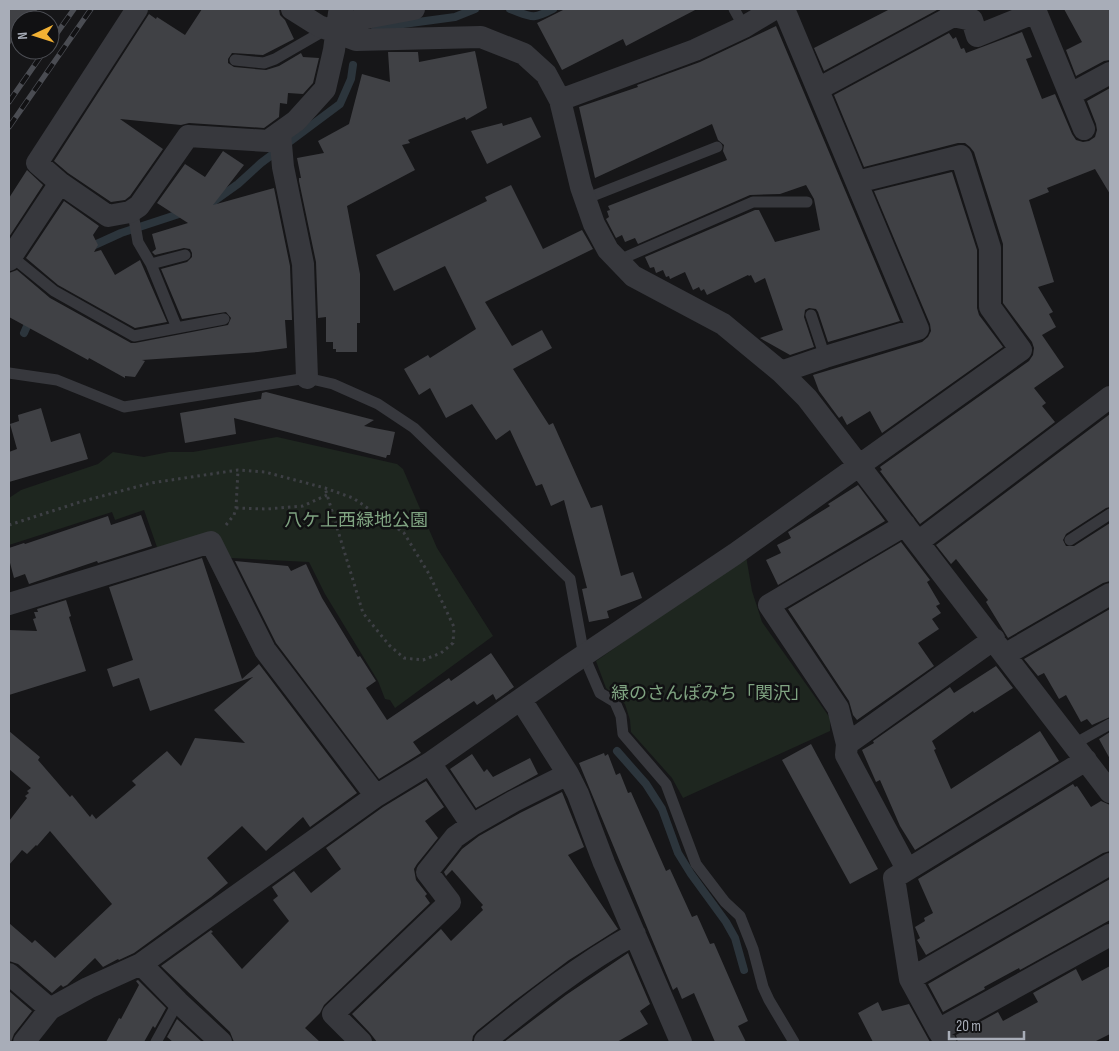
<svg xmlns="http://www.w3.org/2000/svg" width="1119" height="1051" font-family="'Sofia Sans Condensed','Noto Sans JP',sans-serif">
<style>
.green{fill:#1e261f}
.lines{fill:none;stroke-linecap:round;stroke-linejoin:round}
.stream{stroke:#2c353c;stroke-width:8}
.building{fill:#404145}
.path{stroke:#3d3f44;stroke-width:3;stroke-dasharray:2.5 4;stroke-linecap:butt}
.service{stroke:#37383d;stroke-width:11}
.minor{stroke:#37383d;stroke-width:22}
.rail-casing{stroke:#4a4c52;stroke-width:5.5}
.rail{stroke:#111113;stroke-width:4;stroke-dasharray:11;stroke-linecap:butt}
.labels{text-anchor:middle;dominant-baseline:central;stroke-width:5;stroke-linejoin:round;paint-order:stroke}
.park-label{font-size:18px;fill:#7fa381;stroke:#111113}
</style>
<rect width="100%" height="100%" fill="#161618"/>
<path class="green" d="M277 437 397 464 403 469 437 548 493 636 395 708 390 700 385 699 378 681 325 594 309 562 231 558 158 550 144 510 115 520 112 512 9 545V498L21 490 98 464 113 452 144 457 169 452H193Z
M746 556 752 591 762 622 830 718V731L683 798 672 778 631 732 630 720 625 704 606 688 596 661Z"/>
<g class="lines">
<path class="stream" d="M510 9C532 17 532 20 553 9
M375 30 381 27 455 17 475 9
M210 204 238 184 261 163 340 104 351 79 353 65
M88 248 121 233 185 212
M24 333 31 317
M617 751 646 784 662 809 678 853 691 874 726 922 735 938 744 970"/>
</g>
<path class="building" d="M9 9H38L29 20H20V31L9 46Z
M202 9H279L280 15 285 20 294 39 263 55 232 53 228 59V63L234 67 266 70 279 66 301 53 303 57 319 58 313 83 303 94 288 93 287 104 280 103 279 117 264 128 189 123 181 125 120 119 163 149 130 196 125 200 111 202 68 173 54 161 149 14 156 19 157 17 185 35Z
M565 9H697L626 46 623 39 562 70 537 23Z
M890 9 937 10 824 71 814 48Z
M1064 9H1110V60L1104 61 1076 76 1066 50 1082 42Z
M776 26 900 321 828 342 818 312 816 309 809 308 805 310 804 317 814 347 790 355 760 338 783 330 765 278 755 283 751 275 749 276 748 275 707 295 704 289 701 291 699 287 693 290 685 272 670 279 669 276 666 277 663 270 656 273 654 267 650 268 645 257 755 210H759L775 242 820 230 814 199 806 185 780 194 750 195 638 244 635 238 625 242 622 235 616 238 606 219 609 217 607 211 610 210 608 206 727 160 723 151 724 145 718 140 712 124 595 178 579 107 638 87 637 85 700 62Z
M1022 32 1032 57 1026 59 1042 99 1055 94 1072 134 1076 140 1083 142 1089 141 1095 137 1097 130 1096 124 1087 101 1110 88V194L1095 169 1047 188 1049 192 1029 200 1054 282 1038 287 1053 312 1049 314 1056 327 1042 335 1064 367 1034 388 1046 403 1042 406 1055 422 920 524 880 471 882 470 880 467 1029 361 1033 355 1034 348 1032 342 1003 303V244L974 152 970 147 965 143H958L864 167 834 95 949 33 953 39 956 37 961 49 964 48 966 53Z
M475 51 487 108 466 120 465 117 408 140 410 143 402 145 415 170 347 206 360 274V323H357V352H336V349H333V342H326V317L318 318 316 262 299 181V178H301L297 158 324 153 318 141 349 124 362 74 390 82 388 52H418L419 62Z
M531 117 541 137 487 164 471 131 502 123 503 126Z
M223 151 244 165 213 205 274 188 290 266 292 320H285L287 348 258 352 142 360 145 361 135 377 125 376V378L89 358 88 360 9 317V273L17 270 50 298 131 343H135L228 325 231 318 226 312 182 319 161 269 187 262 192 257V253L190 249 184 248 155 255 152 252 156 249 152 234 188 223 157 203 185 164 205 177Z
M27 170 43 185 9 237V198Z
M952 172 977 250V308L979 315 1003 347 882 433 870 411 847 425 842 416 839 418 819 391 813 375 922 342 928 337 931 331 930 324 874 191Z
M511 185 543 249 582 230 593 249 485 302 512 346 542 330 552 348 513 369 549 425 553 423 591 508 602 505 621 576 633 572 642 598 607 611 609 618 589 622 582 589 587 588 564 500 551 506 542 484 536 486 510 430 496 440 472 404 446 418 430 388 419 395 404 369 428 355 430 358 476 329 445 266 394 291 376 255 487 201 485 197Z
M64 201 99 226 93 235 98 245 94 252 101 250 115 275 140 260 167 322 135 328 58 285 26 258Z
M266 392 374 420 364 426 395 432 390 455H387L386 458 234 418 236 434 185 443 180 413 261 399 262 393Z
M41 408 51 442 80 433 88 459 9 482V452L17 449 10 424 19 421 18 415Z
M1110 414V507L1106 508 1066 534 1063 540 1066 546H1074L1110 523V581L1103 583 1008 638 986 602 988 600 956 559 951 564 936 545Z
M858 485 885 521 778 585 766 560 781 553 777 545 791 538 788 532 830 506 828 504Z
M141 515 152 546 98 563 97 561 29 584 25 574 14 578 9 559V548L24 543 25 544 108 516 111 525Z
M901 542 930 580 927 582 940 604 936 606 941 613 932 619 939 629 918 643 934 666 857 720 853 715 849 701 788 609Z
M202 558 242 679 259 664 357 793 310 827 303 817 266 851 242 826 207 858 228 883 211 897 134 953 119 960 118 959 103 967 95 958 67 985 63 987 61 985 52 993 18 964 9 961V923L32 943 35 940 55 958 112 904 50 831 37 846 36 845 27 854 22 850 9 865V821L27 798 25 796 29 793 27 791 31 788 9 769V731L40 757 38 760 70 797 72 795 90 817 92 814 96 819 136 785 132 781 167 751 181 766 195 738 245 743 214 710 253 677 150 711 139 678 113 687 107 669 133 660 109 587Z
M235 561 288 566 291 571 306 564 322 598 358 657 360 656 376 681 366 688 387 720 449 678 451 681 491 653 514 687 496 700 493 694 477 705 474 701 413 742 421 753 379 779 276 643Z
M66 600 71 616 69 617 86 671 9 695V630L37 631 33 619 36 618 34 612H38L37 609Z
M1110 609V717L1092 725 1087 719 1081 722 1066 695 1059 699 1044 673 1038 676 1024 659Z
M996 666 1013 688 974 713 973 711 932 741 936 749 934 750 951 789 1040 731 1059 761 915 850 900 826 880 780 876 782 862 750 874 743 873 741 950 687 954 693Z
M1110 732V759L1099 739Z
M811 744 878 869 850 884 782 760Z
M604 753 605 756 608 754 616 775 620 773 628 793 631 792 666 871 670 869 692 917 697 915 710 944 714 943 748 1021 738 1026 746 1042H715L694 993 682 999 677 987 673 990 579 763Z
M472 754 484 772 487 769 493 777 530 758 538 774 476 808 450 769Z
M426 781 444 807 425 821 438 838 417 864 414 869 416 880 427 894 425 896 430 903 324 1005 320 1013 305 1028 320 1042H234L230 1032 161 966 211 930 213 932 211 933 242 969 289 921 273 900 278 896 272 887 294 871 311 893 341 869 326 848 383 807Z
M1073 784 1075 787 1077 786 1091 807 1101 801 1110 805V851L1103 853 926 955 917 940 920 938 915 927 925 921 924 918 933 913 918 879Z
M562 792 584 847 568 855 618 929 569 960 513 1002 477 1031 473 1036 472 1042H377L370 1033 352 1014 441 929 451 941 483 910 481 907 483 905 452 870 446 876 444 872 462 849 479 836 520 813Z
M1110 879V920L1020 970 1019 968 984 987 985 989 943 1012 928 984Z
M628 953 650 1004 640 1011 648 1024 617 1042H504L566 995Z
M1110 966V1034L1094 1042H958L956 1035 998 1012 1003 1021 1038 1002 1033 993 1076 969 1082 981Z
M138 980 166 1008 155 1028 153 1026 144 1042H106L119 1018 121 1019 139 985 136 981Z
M9 991 32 1011 14 1034 11 1042H9Z
M878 1002 882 1011 909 1004 930 1042H873L858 1013Z
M177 1019 202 1042H173L167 1037Z"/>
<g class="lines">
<path class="path" d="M236 508 267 509 303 506 327 495
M9 525 80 502 151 483 238 470 265 472 325 488 353 498 404 533 429 574 454 627 453 643 441 653 423 660 404 658 389 645 363 613 325 488
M226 525 234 515 236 508 238 470"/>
<path class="service" d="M734 9 744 27
M235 60 264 63 275 59 327 29
M585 199 717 147
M130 212 134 219 138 242 151 264 177 328
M11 256 54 291 134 336 224 319
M619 260 753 202H807
M151 264 185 255
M811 315 825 357
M9 373 57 380 124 407 307 378 333 384 378 404 414 428 570 579 584 656 600 693 615 702 621 716 623 734 666 784 696 864 725 902 740 916 753 949 763 987 769 1000 794 1042
M1070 540 1110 514
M1074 744 1110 724
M156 1042 178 1002"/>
<path class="minor" d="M137 9 37 163 60 183 108 216 130 212 139 206 188 136 268 141 296 121 325 89 334 50 339 13 342 9
M292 9 319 26 356 40 481 37 524 54 546 74 560 100 581 187 594 224 608 250 633 276 723 324 781 372 807 398 1110 792
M953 16 972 20 977 36 1036 12 1084 129
M337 34 360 19 414 9
M818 89 953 16 951 9
M1071 94 1110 73
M560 100 695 50 744 27 774 9
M280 133 283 167 303 264 307 378
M9 260 60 183
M781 372 825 357 918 329 784 9
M918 542 1110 397
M9 604 211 542 265 650 376 796
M1006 654 1110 594
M521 700 568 774
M847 744 838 708 769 605 905 525
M430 763 472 825 514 801 568 774 578 794 604 863 681 1042
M907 869 846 755 847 744 994 639
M141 964 178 1002 221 1042
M9 974 50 1009
M910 979 1110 864
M938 1030 910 979 894 878 1086 760
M945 1041 938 1030 1110 935
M24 1042 50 1009 88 988 141 964 376 796 430 763 568 666 735 554 1021 350 990 307V248L961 156 857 182
M361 1042 333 1014 450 902 427 872 455 837 472 825
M486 1042 485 1041C533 1002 581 964 635 934"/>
<defs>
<path id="rail" d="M50 43 74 9
M9 102 45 50
M9 127 91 9"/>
</defs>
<use href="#rail" class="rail-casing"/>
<use href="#rail" class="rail"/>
</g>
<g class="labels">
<g class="park-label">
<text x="356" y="520">八ケ上西緑地公園</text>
<text x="710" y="693">緑のさんぽみち「関沢」</text>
</g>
</g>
<rect width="1119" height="1051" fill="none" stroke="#a8adb8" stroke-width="20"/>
<g transform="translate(35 35) rotate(266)"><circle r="24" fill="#111113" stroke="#4d4f55"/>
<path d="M0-4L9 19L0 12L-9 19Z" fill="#f2b134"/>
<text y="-8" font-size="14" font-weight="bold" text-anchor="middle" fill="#a8adb8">N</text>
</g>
<path d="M949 1031v8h75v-8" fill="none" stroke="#a8adb8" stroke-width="2.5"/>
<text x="956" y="1031" font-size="15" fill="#a8adb8" stroke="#111113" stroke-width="4" paint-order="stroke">20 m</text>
</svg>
